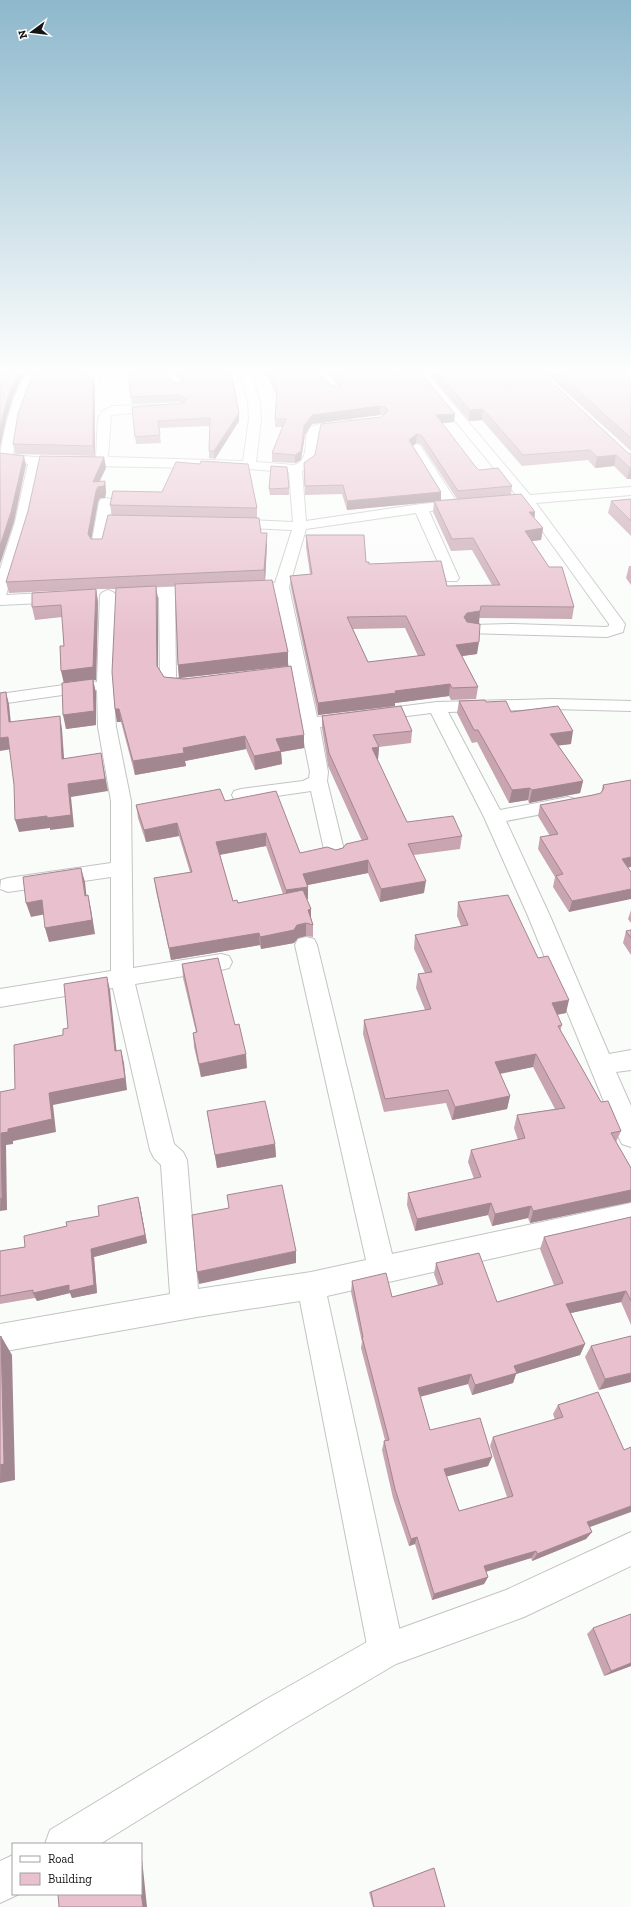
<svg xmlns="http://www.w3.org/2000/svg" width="631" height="1907" font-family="'Zilla Slab',serif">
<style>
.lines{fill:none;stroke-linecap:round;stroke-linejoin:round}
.street-casing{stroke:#c2c4c2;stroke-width:2}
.secondary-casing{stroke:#c2c4c2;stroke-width:2}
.street{fill:#fff;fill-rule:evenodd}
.secondary{fill:#fff;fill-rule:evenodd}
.wall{fill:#c8a5b1;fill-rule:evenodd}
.shaded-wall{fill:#a28690}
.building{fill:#e8c0ce;stroke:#a28690;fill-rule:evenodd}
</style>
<rect width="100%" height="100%" fill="#fafcfa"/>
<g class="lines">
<defs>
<path id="street" d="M34 372H47L32 383 18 423 13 455 35 457H96L98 419 102 411 113 406 161 405 167 408 165 410 111 415 108 457 243 461 249 419 248 401 240 372H250L260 401 261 419 256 462 294 465C311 460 302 440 310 427 318 424 351 415 357 423L351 427 319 432C314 449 323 465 302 471L306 521 421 504 443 502 410 448 416 444 420 445 456 501 468 502 470 505 468 508 463 509 429 511 459 578 457 581H447L445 578 416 513 306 529 289 587 317 717 437 702 553 699 631 701V711L553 709 448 712 500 810 568 797 575 799 578 803 575 807 568 809 506 821 550 916 609 1054 631 1050V1070L616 1072 631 1106V1147L622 1144 618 1136 528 916 484 817 431 713 320 727 328 772 327 781 345 854 342 859 335 861 328 859 325 854 311 791 241 801 234 799 232 795 234 791 241 789 303 781 309 778 310 772 274 592 240 591 237 588 240 585 275 583 292 530 229 527 224 526 222 523 224 520 229 519 293 522 289 472 249 469 41 465 29 522 6 595 63 592 68 594 71 597 68 600 63 602 0 605V569L15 522 28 464 0 461C0 443 12 397 22 381 24 377 30 374 34 372Z
M88 372H98L100 383 98 385H90Z
M165 372H175L184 387 182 389H174Z
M415 372H426L530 495 631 487V495L536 503 625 624 623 632 607 637 466 633 464 630 466 627 472 625 513 624 606 627 609 626V624L523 504 492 505 490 502 492 499 517 496Z
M106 498 111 499 113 502 110 517 142 518 144 521 142 524 109 525 103 549H93L91 546 99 502 101 499Z
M205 585 210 587 213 590 210 593 175 596 176 678 199 680 201 684 199 688 173 690 167 689 160 679 159 597H122L119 594 122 591 127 589Z
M108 590 113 592 116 595 113 685 116 727 131 801 133 968 221 954 229 956 232 962 229 968 221 970 135 984 174 1144 183 1152 187 1160 198 1289 311 1272 366 1260 295 945 298 939 306 937 314 939 317 945 392 1254 631 1203V1227L327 1296 404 1650 398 1662 386 1668 374 1662 368 1650 300 1301 197 1317 0 1352V1324L170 1294 161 1165 154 1158 150 1150 113 988 0 1007V989L111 971V877L8 892 0 889 1 880 8 878 111 863V801L98 727 97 690 0 704V694L92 681 97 682 100 595 103 592Z"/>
<path id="secondary" d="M631 1532V1566L524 1617 396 1664 289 1727 100 1844H45L50 1830 263 1701 374 1638 506 1590Z
M13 1855V1894H19L0 1903V1861Z"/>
</defs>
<use href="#street" class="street-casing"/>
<use href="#secondary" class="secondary-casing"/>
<use href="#street" class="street"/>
<use href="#secondary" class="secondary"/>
</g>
<path class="wall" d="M36 372H88H87L88 377 93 378 95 386V456L15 454 13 444Z
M128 372 172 382 181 383H182L177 372H231L239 413V421L215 459 209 458V451L210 426 159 428 161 443 136 444 132 407 181 403 180 402 132 404Z
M265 372H319L331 386H339L327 372H389L391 374 454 422 442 423 475 466 479 470 512 486 511 495 535 512 534 518 543 528 541 540 532 541 574 607 572 619 479 618V624H478L477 654 462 656 478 687 476 699 451 700 449 696 395 703V706L318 715 291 588 290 576 310 574 306 547V535L366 562 369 564 447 586 492 585 472 550 451 551 433 512 434 502 347 510 342 494 305 495 304 463 381 417 383 415H380L312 424 305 435 301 460 295 463 272 462V453L282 427H275V419L277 396ZM416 443 421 444 457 499 441 500V492L413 446ZM405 628 418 656 368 662 353 629Z
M433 372H541L628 453 631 479H627L614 466 595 468 588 460 522 466 482 420 469 421 433 378Z
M544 372H631V451Z
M104 457 106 468 99 481H105L106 492 105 498H100L98 502 91 539H102L112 515 110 505 257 508V518L261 533H267V544L265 581 288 666 180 678 304 748 281 752 282 764 255 770 246 749 185 761 186 766 135 775 121 722H117L115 709 116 589H96L98 602 96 680H93L96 693V725L66 729 64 683V646L62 617 35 620 32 607 75 590 9 593 6 582ZM175 586 178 665 179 678 164 677 158 668V599L156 587Z
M289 488V495H270L269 489Z
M631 499V536L608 513 611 501Z
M629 566H631V585L626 578Z
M459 701 486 702 511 712 571 744 558 745 583 781 580 793 529 803 528 800 509 803 477 742 472 743 457 713Z
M322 716 412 731 411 743 379 747 378 759H377L407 822 462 836 460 849 414 855 424 893 380 902 368 873 307 885 308 899H307L311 909V917L313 925V937L306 936 298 938 294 943 261 949 260 945 171 960 156 891 154 878 190 872 179 836 146 842 138 818 136 805 225 801 300 853 336 850 362 841 328 766 322 728ZM266 846 283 894 238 903 233 901 220 855Z
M631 780 628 868 569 912 553 887 555 877 538 849 540 837 550 836 538 816 540 805 593 795 601 793 603 785Z
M458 902 538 958 566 1013 557 1015 562 1025 560 1031 601 1102 621 1131 616 1142 631 1168V1202L530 1223 528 1218 492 1226 488 1215 415 1231 407 1205 408 1193 474 1179 468 1162 471 1150 518 1140 514 1128 517 1115 555 1109 533 1067 500 1074 510 1096 507 1109 452 1120 446 1103 384 1112 363 1034 364 1020 425 1010 416 988 418 974 425 973 414 949 415 935 461 926 457 916Z
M631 910V923L628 919Z
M631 930V955L623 943 626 931Z
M182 964 235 1025 247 1068 201 1077 194 1047 193 1033 196 1032 183 978Z
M207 1111 275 1144 276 1157 217 1168Z
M140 1205 147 1243 94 1257 97 1293 72 1298 70 1293 37 1301 35 1298 0 1304V1251L25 1247 67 1226 99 1216Z
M631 1217V1325L621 1302 571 1313 585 1344 580 1355 516 1374 513 1383 472 1395 468 1384 420 1396 430 1430 492 1457 488 1466 446 1476 459 1511 507 1497 490 1446 493 1437 555 1420 553 1414 558 1405 598 1392 590 1527 592 1532 586 1539 532 1561 531 1558 486 1572 488 1577 484 1584 432 1600 415 1544 409 1546 393 1498 382 1450 384 1441 385 1440 361 1348 362 1342 351 1292 352 1281 392 1297 438 1285 434 1274 436 1263 497 1302 554 1285 540 1249 544 1237Z
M631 1336 599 1390 585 1357 591 1346Z
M631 1614V1666L604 1676 587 1634 593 1628Z
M434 1868 445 1907H373L369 1892Z"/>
<path class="shaded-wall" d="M19 372H31L26 375 21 380 13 397 6 420 0 448V429L4 411 11 388Z
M93 378 95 386V456L93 446Z
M380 406V415L312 424 305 435 301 460 295 463V455L304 426 312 415Z
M483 409 482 420 469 421 470 410Z
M239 413V421L215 459 214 451Z
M455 414 454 422 436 424V415Z
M417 434 416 443 409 449V440Z
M616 455 614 466 595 468 597 457Z
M24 456 26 465 14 522 0 564V546Z
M104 457 106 468 94 493 93 482Z
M630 468H631V479H627Z
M105 481 106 492 105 498H100L98 502 90 546 88 534 96 491 98 487Z
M441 492V501L347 510V501Z
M529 512H535L534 523Z
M543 528 541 540 523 542 525 531Z
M267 533V544L265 582 264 570Z
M156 586 158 599V679L157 666Z
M96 589 98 602 96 680H93L96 693V725L66 729 63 715 64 684 61 671Z
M480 611 479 624 466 626 464 617 467 613Z
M479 642 477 654 455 657 456 645Z
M288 652V666L179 678 178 665Z
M450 684 449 696 395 703V706L318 715V703L395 691Z
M6 692 9 704 12 734 9 722Z
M115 709H119L121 722H117Z
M60 716 62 729 65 771 62 759Z
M573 731 571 744 548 747 550 734Z
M304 735V748L281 752 282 764 255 770 254 756 276 739Z
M245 736 246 749 185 761 186 766 135 775 133 761 183 748Z
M8 737 12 749 0 751V738Z
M379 747 378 759 371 760 372 748Z
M101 753 108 791 71 797 74 827 50 830V828L19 832 15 820 68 784Z
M583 781 580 793 529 803 532 790Z
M530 788 528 800 509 803 512 790Z
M177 823 179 836 146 842 144 830Z
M266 833V846L218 855 216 842Z
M631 857V867L618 870 622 859Z
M368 860V873L303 886V874Z
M81 868 85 882 88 910 85 896Z
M426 881 424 893 380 902 381 889Z
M308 887V899L286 903V890Z
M631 889V899L569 912 572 901Z
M88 895 91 909 95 934 49 942 45 928Z
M42 900 46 914 31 917 26 903Z
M311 909V922L308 910Z
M306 923V936L298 938 294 943 261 949 260 937Z
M259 933 260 945 171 960 169 948Z
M107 977 110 990 118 1064 115 1051Z
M569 1000 566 1013 548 1016 552 1003Z
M121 1050 124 1063 127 1090 53 1105 56 1132 13 1141V1144L6 1145 7 1210 0 1211 1 1133 8 1129 49 1093Z
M246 1054 247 1068 201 1077 199 1064Z
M536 1054 533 1067 493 1075 495 1062Z
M510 1096 507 1109 452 1120 455 1107Z
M275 1144 276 1157 217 1168 215 1155Z
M631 1190V1202L530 1223 533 1211Z
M138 1197 140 1205 147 1243 94 1257 97 1293 72 1298 70 1293 37 1301 33 1293 91 1249Z
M491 1203 488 1215 415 1231 417 1219Z
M531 1206 528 1218 492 1226 495 1214Z
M296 1251V1263L199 1284 197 1272Z
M626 1291 621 1302 562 1315 566 1304Z
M1 1336 12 1355 15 1480 0 1483Z
M585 1344 580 1355 516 1374 513 1383 472 1395 475 1385 514 1366Z
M631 1373V1382L599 1390 605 1379Z
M471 1374 468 1384 416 1398 418 1388Z
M492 1457 488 1466 441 1478 444 1469Z
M631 1506V1512L582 1530 587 1522Z
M592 1532 586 1539 532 1561 537 1554Z
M417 1537 415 1544 409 1546 411 1539Z
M536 1551 531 1558 481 1573 484 1566Z
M488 1577 484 1584 432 1600 434 1594Z
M631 1663V1666L604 1676 611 1671Z
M141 1859H142L147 1907H143L141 1892Z"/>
<path class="building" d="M0 372H19L11 388 4 411 0 429Z
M36 372H87L88 377 93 378V446L13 444 18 414 32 375Z
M128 372H167L172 382 181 383 184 381 180 372H231L239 413 214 451H209L210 418 158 421 160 435 135 437 132 407 183 403 187 399 179 395 131 397Z
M269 372H319L331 386H341L343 382 334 372H389L391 374 414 372H420L455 414 436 415 475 466 479 470 498 468 512 486 458 491 422 436 417 434 409 440 441 492 347 501 343 485 305 486 304 463 315 455 321 424 381 417 388 411 385 407 380 406 312 415 304 426 301 451 295 455 272 453 286 419H275L277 389Z
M437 372H541L628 453 631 454V468H630L616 455 597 457 590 450 523 455 483 409 470 410Z
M557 372H631V438Z
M0 453 24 456 11 512 0 546Z
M40 456 104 457 93 482 105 481 104 486 98 487 96 491 88 534 91 539H102L108 515 259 518 261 533H267L264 570 6 582 28 511Z
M201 461 248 464 257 508 110 505 113 491 162 492 176 462 200 464Z
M271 466 287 467 289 488 269 489Z
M521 494 535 512H529L543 528 525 531 549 567H562L574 607 481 606 480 611 467 613 464 617 467 622 480 624 479 642 456 645 478 687 452 688 450 684 395 691 396 693 318 703 290 576 312 574 306 535H364L366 562H369V564L441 561 447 586 500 585 473 538 452 539 434 501ZM406 616 425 655 368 662 347 617Z
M631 499V521L611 501Z
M272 580 288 652 178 665 175 584Z
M156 586 157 666 164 677 184 679 291 666 304 735 276 739 281 751 254 756 245 736 183 748 184 753 133 761 119 709H115L112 672 116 588Z
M96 589 93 667 61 671 60 646H64L61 605 32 607V593Z
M93 679 94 711 63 715 62 683Z
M6 692 9 722 60 716 62 759 101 753 105 779 68 784 71 815 47 818V816L15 820 14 785 8 737 0 738V693Z
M485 700 486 702 506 701 511 712 558 706 573 731 550 734 583 781 532 790 530 788 512 790 478 730H474L459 701Z
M401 706 412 731 373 735 379 747 372 748 407 822 453 816 462 836 408 844 426 881 381 889 368 860 303 874 308 887 286 890 266 833 216 842 233 901 237 900 238 903 303 890 311 909 308 910 313 925 306 923 297 925 294 930 260 937 259 933 169 948 154 878 192 872 177 823 144 830 136 805 220 789 225 801 276 791 300 853 327 847 336 850 343 848 346 844 368 839 329 753 322 716Z
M631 780V857L622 859 631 872V889L572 901 556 876 563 874 540 837 558 834 540 805 593 795 601 793 604 788 603 785Z
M81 868 85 896 88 895 92 920 45 928 42 900 26 903 23 877Z
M508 895 538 958 548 956 569 1000 552 1003 562 1025 558 1026 601 1102 608 1101 621 1131 611 1133 631 1168V1190L533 1211 531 1206 495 1214 491 1203 417 1219 408 1193 481 1177 471 1150 525 1138 517 1115 565 1108 536 1054 495 1062 510 1096 455 1107 448 1090 385 1099 364 1020 431 1009 418 974 432 972 415 935 468 925 458 902Z
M631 930V938L626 931Z
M218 958 235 1025 239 1024 246 1054 199 1064 193 1033 197 1032 182 964Z
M107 977 115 1051 121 1050 125 1078 49 1093 52 1119 8 1129V1132L1 1133 2 1198 0 1199V1092L15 1089 14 1045 63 1035V1029L68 1028 64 984Z
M265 1101 275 1144 215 1155 207 1111Z
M282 1185 296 1251 197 1272 192 1215 229 1208 227 1195Z
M138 1197 145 1235 91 1249 94 1285 69 1291V1285L33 1293V1290L0 1296V1251L25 1247 24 1236 67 1226 66 1222 99 1216 98 1206Z
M631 1217V1301L626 1291 566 1304 585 1344 514 1366 517 1373 475 1385 471 1374 418 1388 430 1430 480 1418 492 1457 444 1469 459 1511 513 1496 493 1437 563 1417 558 1405 598 1392 624 1450 631 1447V1506L587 1522 592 1532 537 1554 536 1551 484 1566 488 1577 434 1594 417 1537 411 1539 395 1489 384 1441 389 1440 362 1337H363L352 1281 386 1273 392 1297 443 1284 436 1263 479 1253 497 1302 563 1283 544 1237Z
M1 1336 4 1464 0 1465V1337Z
M631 1336V1373L605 1379 591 1346Z
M631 1614V1663L611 1671 593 1628Z
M434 1868 445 1907H374L371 1892Z
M141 1892 143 1907H59L58 1894H141Z"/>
<linearGradient id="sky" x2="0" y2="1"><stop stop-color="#8db8cc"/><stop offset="0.58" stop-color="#fdfefd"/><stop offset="1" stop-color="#fdfefd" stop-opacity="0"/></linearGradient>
<rect width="631" height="639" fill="url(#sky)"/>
<rect x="12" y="1843" width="130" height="52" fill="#ffffff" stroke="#a1a1a1"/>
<rect x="20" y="1856" width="20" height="6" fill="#ffffff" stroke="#a1a1a1"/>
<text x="48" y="1863" font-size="12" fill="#151515">Road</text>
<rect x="20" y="1873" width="20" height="12" fill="#e8c0ce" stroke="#a1a1a1"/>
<text x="48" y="1883" font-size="12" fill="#151515">Building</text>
<g transform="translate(32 32) rotate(255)" stroke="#ffffff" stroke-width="3" paint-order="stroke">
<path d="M0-3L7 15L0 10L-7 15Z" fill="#151515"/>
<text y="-6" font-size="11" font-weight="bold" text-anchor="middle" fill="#151515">N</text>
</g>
</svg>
